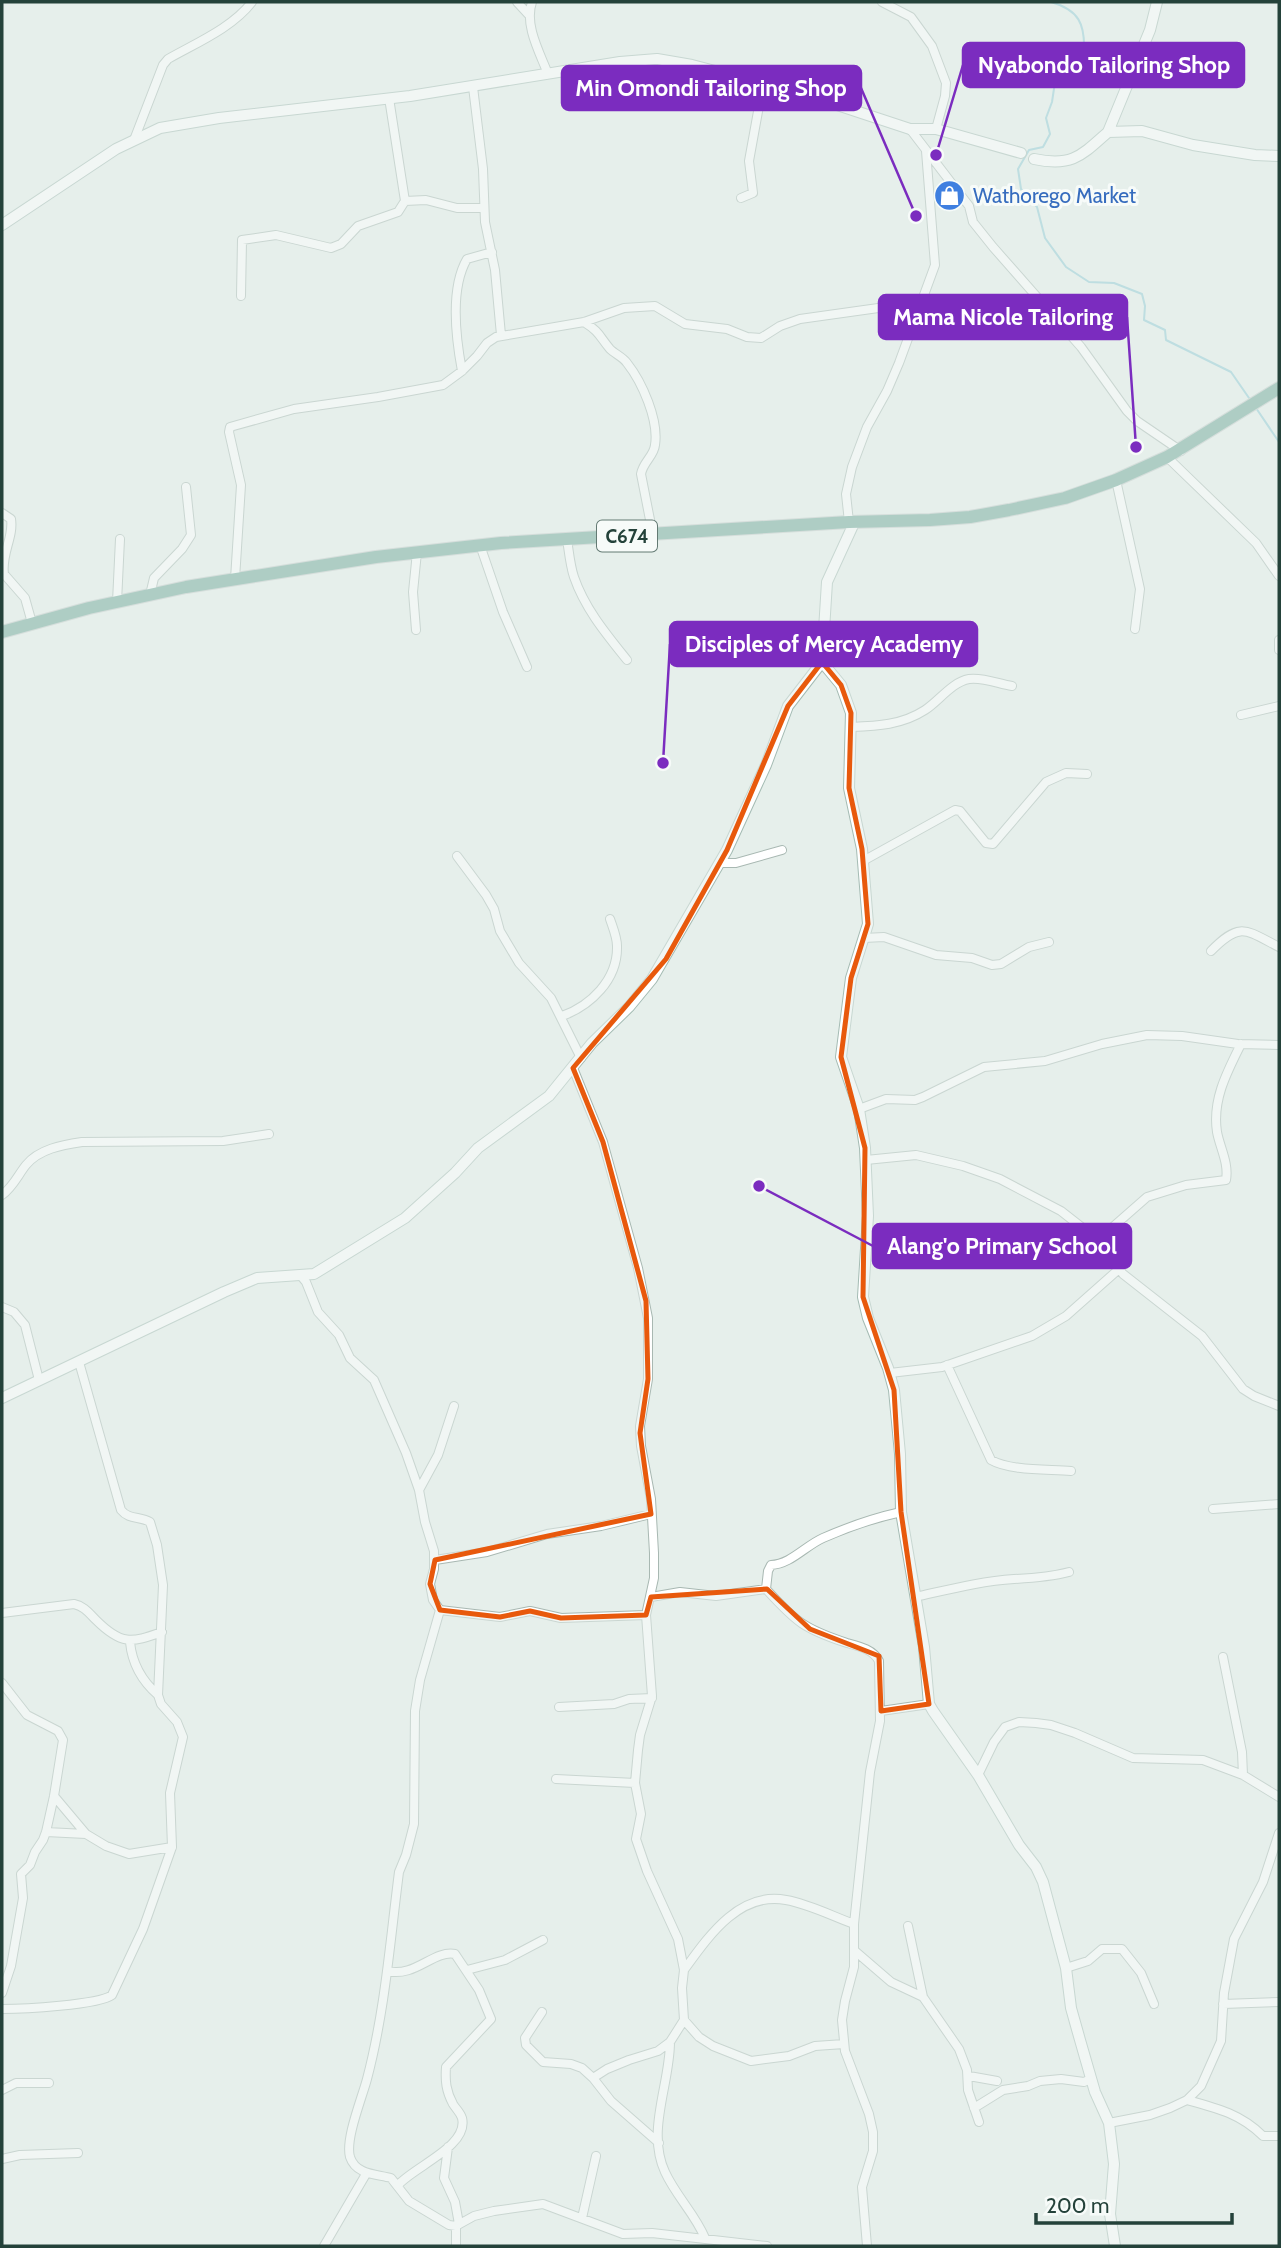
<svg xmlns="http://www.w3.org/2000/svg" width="1281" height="2248" font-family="Cabin,sans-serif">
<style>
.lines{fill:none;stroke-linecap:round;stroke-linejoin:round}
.stream{stroke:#8ec9d4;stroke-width:2}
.street-casing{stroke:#a8b8b2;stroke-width:10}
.secondary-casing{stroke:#a4bbb3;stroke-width:12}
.primary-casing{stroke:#c2cac8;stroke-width:14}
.street{stroke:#fff;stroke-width:8}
.secondary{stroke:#fff;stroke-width:10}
.primary{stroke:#6aa596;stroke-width:12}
.marked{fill:none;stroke:#e8590c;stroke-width:5;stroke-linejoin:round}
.labels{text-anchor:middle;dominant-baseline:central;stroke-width:6;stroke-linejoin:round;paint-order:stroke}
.shield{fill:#f7fbf9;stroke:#637a73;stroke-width:2}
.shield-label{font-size:19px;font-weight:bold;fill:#24423a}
.shop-label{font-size:21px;fill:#366cbe;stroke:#f7fbf9;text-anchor:start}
.leader{fill:none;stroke:#7b2cbf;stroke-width:2.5}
.callout-dot{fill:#7b2cbf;stroke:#f7fbf9;stroke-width:2.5}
.callout{fill:#7b2cbf;stroke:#7b2cbf;stroke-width:2.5}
.callout-label{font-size:23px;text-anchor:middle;font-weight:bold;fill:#fff}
</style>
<rect width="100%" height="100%" fill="#e6efeb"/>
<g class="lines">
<path class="stream" d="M1051 2C1079 10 1085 24 1084 51L1067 65 1055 82 1052 102 1046 118 1050 134 1043 147 1029 150 1018 169 1021 189 1037 207 1045 238 1066 267 1089 282 1114 283 1142 294 1145 306 1144 320 1165 330 1166 340 1231 372 1249 398
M1256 408 1279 442"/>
<defs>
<path id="street" d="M517 2 529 15
M532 2C524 25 540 53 548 74
M882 2 911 17 932 46 946 83 945 96 936 129
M473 87 483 169 485 222 495 270 501 335
M910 129 969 206 973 222 993 247 1081 347 1127 411 1137 421 1181 451
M134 140 163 65 168 59C196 43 232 28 252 2
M741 198 753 193 749 161 763 84
M405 201 426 200 457 208H484
M241 296 242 240 276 235 331 248 341 244 358 226 398 212 405 201 389 98
M584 322C600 332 599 336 610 349 615 354 623 357 627 363 642 382 659 420 655 445 654 456 643 462 641 474L653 535
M462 371C456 339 450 288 467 259L492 252
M1167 457 1256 543 1279 576
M1116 480 1140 589 1135 629
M2 513 11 519C14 537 1 554 4 574L25 598 32 623
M849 522 846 494 852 467 867 427 887 391 899 363 935 265 926 151
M567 539C569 552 570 565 574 577 585 609 607 635 627 660
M480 545 503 612 527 667
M235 579 241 485 229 432 230 427 294 409 378 397 443 385 462 371 477 356 487 343 496 337 584 322 624 308 655 306 685 324 727 329 747 337 761 338 780 326 800 319 921 302
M150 595 154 578 182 549 191 535 186 487
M117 602 120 539
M416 630 413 592 417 552
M1279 640V650
M1241 715 1279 706
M851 727C877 726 902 725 925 710 939 701 952 682 969 679 983 677 999 684 1012 686
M457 856 486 895 494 909 500 931 519 963 551 998 581 1058
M863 861 955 810 960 811 986 843 993 844 1046 782 1066 773 1087 774
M720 863H736L782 850
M864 938 884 937 936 955 972 958 992 965 1001 964 1029 947 1049 942
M1211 951C1240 921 1246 930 1279 947
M562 1016C590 1006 618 980 617 946 617 937 613 928 610 919
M573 1068 603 1142 638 1268 648 1318V1379L640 1426 641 1446 651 1499 654 1553V1578L646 1615 652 1696 640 1735 638 1750 635 1783 641 1814 636 1839 647 1871 678 1939 684 1970 682 1988 684 2020 699 2037 713 2046 751 2061 789 2056 815 2046 844 2044
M859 1109 886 1099 915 1100 923 1097 984 1067 1045 1061 1102 1044 1147 1035 1182 1036 1238 1044 1279 1045
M866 1160 916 1155 963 1166 1000 1179 1061 1211 1098 1240 1123 1274 1202 1336 1243 1389 1254 1396 1279 1406
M2 1195C13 1187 18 1175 26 1165 39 1149 62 1145 82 1142L223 1141 269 1134
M1098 1240 1147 1197 1186 1185 1226 1180C1229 1163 1220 1148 1217 1132 1212 1100 1227 1072 1241 1044
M301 1276 306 1282 318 1312 339 1335 350 1358 374 1380 406 1453 419 1490 425 1522 434 1551V1569L430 1584 433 1600 440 1610 420 1680 415 1711 414 1824 406 1855 399 1872C390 1942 385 2011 367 2079 362 2098 345 2139 350 2157 356 2175 376 2174 391 2178L409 2201 449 2225 456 2226 474 2216 494 2211 543 2204 623 2234 652 2233 767 2246
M2 1307 14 1312 25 1325 39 1380
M947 1365 991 1460C1010 1471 1049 1469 1071 1471
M890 1373 942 1367 1032 1336 1066 1316 1119 1269
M419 1490 438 1455 454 1406
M1213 1509 1279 1504
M435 1560 487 1552 547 1534 601 1526 651 1514
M651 1597 680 1592 716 1596 766 1589
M915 1597C947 1590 981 1581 1014 1579 1034 1578 1050 1577 1069 1572
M440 1610 500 1617 530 1611 561 1618 646 1615
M2 1613 74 1604C84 1606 89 1613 96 1620 121 1645 131 1643 162 1632
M130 1642C132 1663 142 1681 158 1695
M1223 1657 1242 1752 1243 1775
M2 1683 27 1715 58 1731 63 1740 54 1796 46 1832 43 1840 35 1852 30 1865 21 1874 23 1898 11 1966 2 1993
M559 1707 614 1704 629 1699 652 1698
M881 1711 929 1704
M978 1775 994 1742 1005 1727 1019 1722 1036 1723 1051 1725 1075 1733 1133 1758 1203 1760 1243 1775 1279 1797
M556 1779 635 1783
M54 1796 86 1834
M46 1832 86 1834 106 1846 129 1854 172 1847
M908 1926 923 1997 959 2049 967 2070 968 2090 979 2122
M855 1951 891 1982 923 1997
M1066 1968 1088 1961 1102 1949H1122L1141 1973 1154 2004
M467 1970 505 1960 543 1940
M684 1970C708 1937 739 1891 786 1900 809 1904 832 1916 854 1924
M387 1971C415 1978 433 1950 455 1954L479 1990 491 2019 446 2067C445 2081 446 2091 453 2104 456 2109 460 2112 462 2118 469 2146 415 2166 398 2185
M1223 2004 1279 2002
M2 2009C22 2009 99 2005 112 1995L143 1929 172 1847 170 1793 183 1737 177 1722 161 1704 158 1695 163 1585 157 1545 150 1522C140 1516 129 1520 121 1510L79 1362
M542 2012 525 2038 526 2045 543 2062 571 2064 582 2068 593 2078 611 2101 659 2143
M670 2042C670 2084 646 2131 665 2172 676 2196 695 2214 705 2238
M969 2076 997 2081
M593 2078 607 2069 629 2060 658 2051 670 2042 684 2020
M2 2090 16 2083H49
M1187 2100C1217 2108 1241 2114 1263 2136H1279
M974 2108 1003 2090 1028 2086 1040 2081 1061 2079 1084 2082 1091 2079
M1109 2123 1150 2115 1170 2108 1187 2100 1201 2086 1221 2041 1224 1993 1234 1939 1263 1882 1279 1833
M448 2147 444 2178 455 2202 459 2224
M2 2159 20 2155 78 2153
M582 2218 596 2156
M456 2226V2246
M324 2246 366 2174
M867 2246 862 2187 873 2151V2132L869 2114 845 2051 842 2020 845 2001 854 1967V1924L870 1772 880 1721 879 1661C873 1649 858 1646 847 1643 804 1629 796 1622 766 1589L768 1571 771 1565C791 1564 805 1546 823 1538 848 1527 874 1518 901 1512"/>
<path id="secondary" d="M1108 132 1150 30 1157 2
M1034 159C1072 167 1081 156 1108 132L1142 131 1193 145 1255 155 1279 156
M2 225 116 149 160 128 219 118 410 96 620 62 657 59 692 65 810 96 910 129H936L1021 153
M822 662 841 685 851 713 849 788 862 849 868 924 851 978 841 1057 859 1109 865 1148 868 1216 863 1297 868 1318 888 1368 894 1390 900 1454 901 1512 924 1647 929 1704 933 1711 978 1775 1019 1845 1036 1867 1043 1882 1066 1968 1071 2008 1080 2040 1095 2092 1109 2123 1114 2164 1110 2214 1115 2246
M2 1398 224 1292 257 1278 314 1274 405 1218 455 1173 478 1148 549 1096 592 1043 629 1007 652 979 727 850 766 765 788 706 822 662 827 582 855 521"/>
<path id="primary" d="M2 632 89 608 186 587 376 557 501 543 849 522 930 520 970 517 1009 510 1065 498 1116 480 1167 457 1279 388"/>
</defs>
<use href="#street" class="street-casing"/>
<use href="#secondary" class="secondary-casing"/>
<use href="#primary" class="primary-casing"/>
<use href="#street" class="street"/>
<use href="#secondary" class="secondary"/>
<use href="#primary" class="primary"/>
</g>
<path d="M0 0H1281V2248H0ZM822 662 841 685 851 713 849 788 862 849 868 924 851 978 841 1057 865 1148 863 1297 894 1390 901 1512 929 1704 881 1711 879 1656 810 1629 767 1589 651 1597 646 1615 561 1618 530 1611 500 1617 440 1610 430 1584 435 1560 651 1514 640 1433 648 1379 646 1301 603 1142 573 1068 666 959 727 850 788 706Z" fill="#e6efeb" fill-opacity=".55" fill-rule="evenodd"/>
<path class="marked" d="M822 662 841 685 851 713 849 788 862 849 868 924 851 978 841 1057 865 1148 863 1297 894 1390 901 1512 929 1704 881 1711 879 1656 810 1629 767 1589 651 1597 646 1615 561 1618 530 1611 500 1617 440 1610 430 1584 435 1560 651 1514 640 1433 648 1379 646 1301 603 1142 573 1068 666 959 727 850 788 706Z"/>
<defs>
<symbol id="shop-disc" viewBox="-11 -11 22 22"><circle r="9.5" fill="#3f7fe0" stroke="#f7fbf9"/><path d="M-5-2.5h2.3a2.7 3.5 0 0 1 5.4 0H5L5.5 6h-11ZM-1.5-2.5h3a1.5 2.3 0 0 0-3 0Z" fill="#fff"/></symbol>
</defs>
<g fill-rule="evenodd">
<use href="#shop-disc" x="932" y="178" width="35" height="35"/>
</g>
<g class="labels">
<rect class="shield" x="597" y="520.5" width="60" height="31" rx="5"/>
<g class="shield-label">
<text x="627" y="536">C674</text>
</g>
<g class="shop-label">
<text x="973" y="195">Wathorego Market</text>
</g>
</g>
<path class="leader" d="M936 155L963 65M916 216L861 88M1136 447L1127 317M663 763L670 644M759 1186L873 1246"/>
<g class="callout-dot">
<circle cx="936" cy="155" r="7"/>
<circle cx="916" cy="216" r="7"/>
<circle cx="1136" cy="447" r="7"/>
<circle cx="663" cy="763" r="7"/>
<circle cx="759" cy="1186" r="7"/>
</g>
<g class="callout">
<rect x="963" y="43" width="281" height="44" rx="7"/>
<rect x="562" y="66" width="299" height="44" rx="7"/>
<rect x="879" y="295" width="248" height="44" rx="7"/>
<rect x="670" y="622" width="307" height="44" rx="7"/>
<rect x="873" y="1224" width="258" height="44" rx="7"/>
</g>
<g class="callout-label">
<text x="1104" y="73">Nyabondo Tailoring Shop</text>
<text x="711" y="96">Min Omondi Tailoring Shop</text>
<text x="1003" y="325">Mama Nicole Tailoring</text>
<text x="824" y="652">Disciples of Mercy Academy</text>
<text x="1002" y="1254">Alang'o Primary School</text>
</g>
<rect width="1281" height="2248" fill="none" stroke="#24423a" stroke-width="7"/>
<path d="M1036 2213v10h196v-10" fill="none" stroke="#24423a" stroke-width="3.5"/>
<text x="1046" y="2213" font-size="21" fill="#24423a" stroke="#f7fbf9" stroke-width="5" paint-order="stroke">200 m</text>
</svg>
